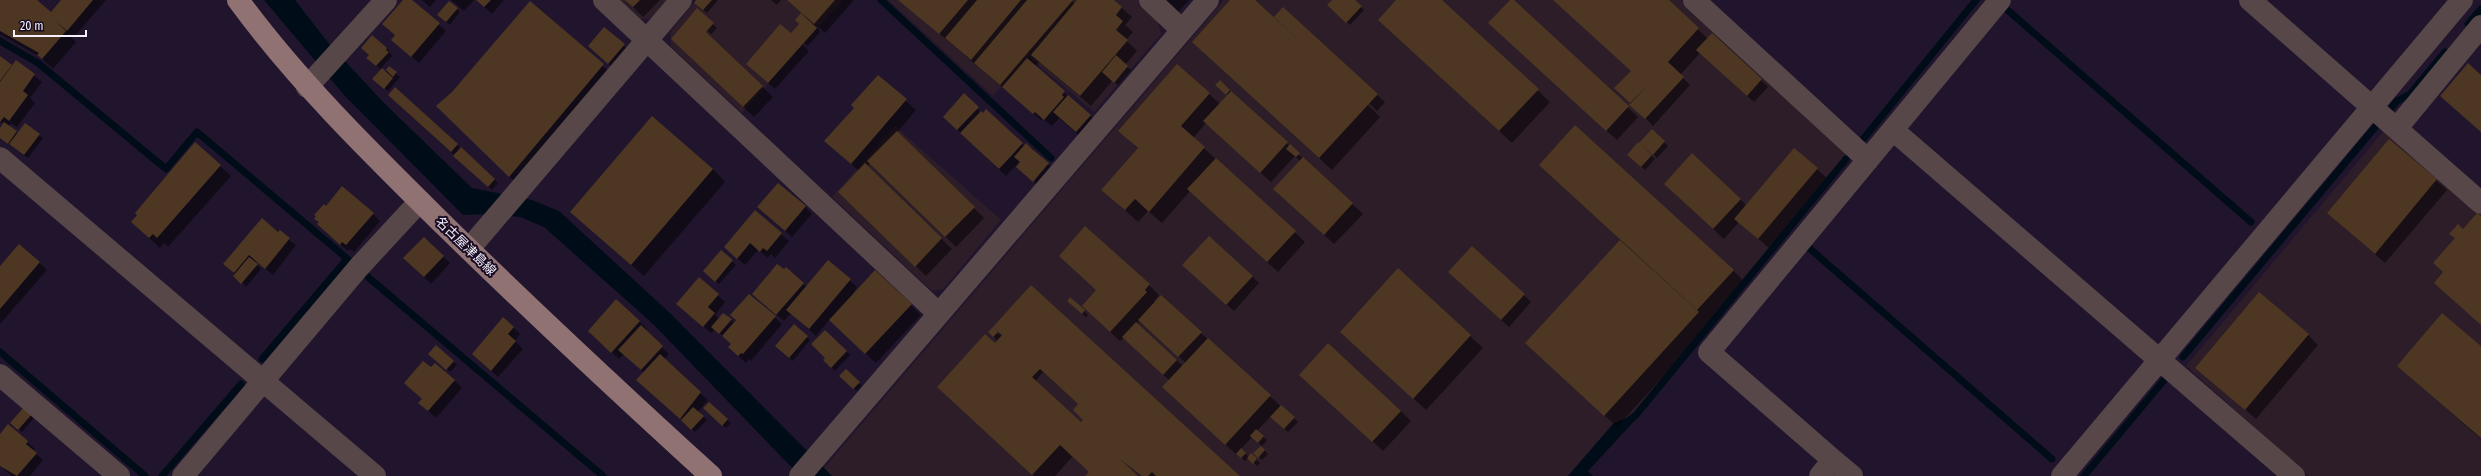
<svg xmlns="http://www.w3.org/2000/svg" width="2481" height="476" font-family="'Fira Sans Condensed','Noto Sans JP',sans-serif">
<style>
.industrial{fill:#2c1d28}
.water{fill:#000d19}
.shadow{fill:#0007;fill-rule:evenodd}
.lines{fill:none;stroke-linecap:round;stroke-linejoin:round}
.stream{stroke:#000d19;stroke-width:7}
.building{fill:#4d3722;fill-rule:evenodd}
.minor{stroke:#574748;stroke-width:22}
.major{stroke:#917273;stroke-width:22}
.labels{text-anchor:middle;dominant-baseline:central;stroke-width:4;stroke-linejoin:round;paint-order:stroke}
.street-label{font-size:13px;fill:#f6f0fd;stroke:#180c23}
</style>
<rect width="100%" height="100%" fill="#21152d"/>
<path class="industrial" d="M619 0H668L652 18 639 20Z
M696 0H843L742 113 671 47 670 32Z
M888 0H1139L1157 18 1161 34 1094 112 1028 56 993 96Z
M1224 0H1681L1848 153 1635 414 1613 424 1568 476H832L824 468Z
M895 126 1001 220 943 289 932 291 832 197Z
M2387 127 2481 209V476H2309L2186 366Z"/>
<path class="water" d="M264 0H295L330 45 384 103 472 188 532 200 559 211 671 314 832 476H800L653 324 544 227 520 217 488 214 463 215 344 95Z
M1635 414 1638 417 1588 471 1593 476H1568L1613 424Z"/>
<path class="shadow" d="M0 0H35L51 14 62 0H106L74 37 67 33 76 42 53 69 40 57 0 34Z
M404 0H411L446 31 419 63 392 40 396 36Z
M422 0H436L430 7Z
M451 0H474L464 11Z
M477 0H504L492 14Z
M626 0H660L643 17Z
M697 0H718L707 13 699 6Z
M771 0H781L777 5Z
M787 0H854L825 33 817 26 820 32 808 46 799 39 800 24 796 20 802 13Z
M900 0H1071L1075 4 1078 0H1113L1132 17 1125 25 1133 32 1126 40 1137 51 1125 65 1131 70 1118 85 1112 81 1091 106 1039 62 1035 67 1098 123 1083 139 1059 118 1052 126 1042 118 1041 120Z
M1164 0H1189L1177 13Z
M1231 0H1253L1353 92 1283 9 1385 102 1377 111 1367 101 1366 103 1380 117 1332 170 1206 54Z
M1333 0H1354L1364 10 1350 25 1328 5Z
M1397 0H1440L1550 102 1512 143 1379 20Z
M1511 0 1638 117 1617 140 1500 33Z
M1554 0H1667L1708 39 1712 35 1768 87 1754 102 1700 53 1680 75 1690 85 1653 126 1616 88 1632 71Z
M530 2 616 78 522 189 438 106 453 92Z
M457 9 460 12 450 25 442 18Z
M697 9 717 28 711 34 691 16Z
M691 19 773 97 754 117 683 50Z
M604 28 631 52 616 71 596 53Z
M799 41 809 51 775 89 754 71Z
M387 48 392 56 381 68 385 72 390 67 400 77 388 91 376 81 382 70 371 61Z
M0 57 13 67 16 62 42 82 30 98 35 103 17 127 11 123 9 127 18 134 39 135 43 138 28 158 0 138V130L4 124 0 121Z
M878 76 916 110 897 133 984 218 956 247 870 163 867 167 952 249 926 276 839 192 859 171 826 141 855 108Z
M1220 82 1363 214 1334 244 1285 199 1300 161 1295 156 1271 182 1206 123 1193 138 1305 242 1278 272 1190 191 1162 223 1148 211 1138 222 1103 190 1138 149 1120 131 1209 94 1220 104 1228 96 1217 85Z
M964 94 983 115 986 111 1024 146 1051 167 1037 184 1021 171 1020 161 1006 176 944 117Z
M396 102 457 145 498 183 492 190Z
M1652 131 1668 146 1657 158 1641 143Z
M2389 140 2447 190 2385 263 2328 213Z
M196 144 231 176 168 247 164 243 160 248 132 222Z
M1638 144 1655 159 1645 170 1628 155Z
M1794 149 1828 179 1769 248 1739 222 1724 239 1675 194 1740 199 1747 206Z
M713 169 725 182 644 276 571 212Z
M326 207 373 214 380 221 354 252 350 249 348 251 325 232 320 223Z
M805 207 812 214 792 237 766 215Z
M755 212 789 241 775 258 771 254 768 258 758 250 745 265 732 254Z
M262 220 296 245 273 275 257 262 256 264 261 269 246 287 232 271Z
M424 238 450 263 431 284 405 258Z
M1621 240 1733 270 1745 283 1708 323 1710 325 1617 427 1527 343Z
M721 251 736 265 719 284 708 275Z
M39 262 47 270 0 324V268Z
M828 262 857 287 851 298 876 272 921 315 876 363 830 319 816 336 791 313 784 321 753 294 803 284 807 287Z
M1398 270 1483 348 1426 410 1354 344Z
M1191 272 1252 276 1259 283 1234 311Z
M699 279 725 302 715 315 719 319 731 320 734 323 749 295 782 324 751 361 749 359 746 363 736 354 732 344 723 336 715 329 711 333 685 311Z
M1457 279 1524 295 1531 302 1509 327Z
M1149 285 1159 295 1154 301 1156 302 1201 333 1298 422 1288 432 1271 416 1257 431 1267 440 1262 446 1252 437 1241 449 1249 457 1251 454 1260 463 1257 466 1248 458 1245 461 1237 453 1236 454 1174 398 1170 381 1124 338 1120 341 1093 316ZM1139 321 1186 363 1183 366 1137 324Z
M1070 298 1088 315 1086 317 1072 304Z
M639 321 647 329 645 331 669 354 664 360 708 400 698 412 707 420 695 432 645 387 644 373 624 354 619 359 596 338Z
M513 327 520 334 515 341 523 349 498 377 480 361Z
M825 331 850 355 835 371 824 360 827 358Z
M989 332 997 333 1239 476H1143L1117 455 1116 457 1137 476H1087L1090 472 1073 456 1055 476H1034L950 399 1027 374ZM1043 372 1079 405 1085 420 1081 424 1035 382Z
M2308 335 2318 345 2256 419 2197 368Z
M807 337 810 340 793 361 780 350Z
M2481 348V439L2398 366Z
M433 358 453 361 457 365 450 372Z
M431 369 454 380 462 388 436 418 427 410 423 399 405 383Z
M846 370 862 386 857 391 841 376Z
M1311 385 1401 411 1411 421 1383 451Z
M709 403 731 423 726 428 705 408Z
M24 409 34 418 22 432 15 426Z
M9 426 35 449 33 451 43 460 30 476H12L0 466V436Z
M1261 447 1268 454 1262 460 1255 453Z"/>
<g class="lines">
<path class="stream" d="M881 0 1051 158
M2004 7 2251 222
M2468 24 2481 9
M0 41 38 63 166 169 197 132 350 261
M1864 138 1976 0
M1809 248 2052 459
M368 277 603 476
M0 352 145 476
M2183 357 2397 101 2410 94 2445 52
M262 359 347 259
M1629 420 1636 415 1846 159
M162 476 241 384
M2084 476 2165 379"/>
</g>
<path class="building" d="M0 0H37L51 12 61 0H93L67 31 54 20 66 31 42 59 37 55 39 53 0 31Z
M403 0H412L440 23 411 57 391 40 395 35 382 24Z
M476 0H491L484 7Z
M625 0H640L633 7Z
M696 0H712L703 10 694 3Z
M787 0H835L814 24Z
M898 0H968L939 34Z
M977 0H1021L971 60 945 38Z
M1027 0H1073L1000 85 974 63Z
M1077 0H1114L1122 7 1116 15 1123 21 1116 30 1128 40 1080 96 1031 55Z
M1230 0H1255L1313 53 1274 17 1283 7 1378 94 1319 158 1192 42Z
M1332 0H1355L1362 6 1346 23 1327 5Z
M1396 0H1442L1539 89 1499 131 1378 20Z
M1510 0H1514L1629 106 1606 131 1488 23Z
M1553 0H1669L1699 28 1668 62 1684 77 1645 119 1629 105 1647 86 1630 103 1614 88 1631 71Z
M449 1 458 8 446 22 437 15Z
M530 1 604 64 509 177 436 106 452 92Z
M697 8 714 23 706 32 763 86 743 107 671 39Z
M801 13 817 28 768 83 746 64 780 24 791 33 799 24 795 20Z
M604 27 625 44 608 64 588 46Z
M1712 33 1762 79 1747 96 1696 50Z
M372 35 387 48 386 50 389 52 376 66 366 58 369 55 361 48Z
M1116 55 1128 66 1114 83 1102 72Z
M0 56 12 65 0 81Z
M1027 58 1065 91 1062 95 1064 97 1044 120 1035 112 1033 114 1002 87Z
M16 60 35 74 23 91 28 95 9 121 4 117 0 122V82Z
M2468 63 2481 75V132L2440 96Z
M1177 64 1210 93 1181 126 1205 147 1149 212 1135 199 1125 210 1101 190 1138 148 1118 131Z
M389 66 397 72 393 77 386 70Z
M382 68 393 78 384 89 372 79Z
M878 75 907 99 851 164 824 141 854 108 851 105Z
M1220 80 1230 90 1226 95 1215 85Z
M395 87 458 144 451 152 388 95Z
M1231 91 1288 142 1260 173 1203 121Z
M964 93 979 107 957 130 943 117Z
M1068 95 1091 115 1076 132 1053 112Z
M986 109 1023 143 999 169 960 133 981 111 983 113Z
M652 116 713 169 631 265 570 212Z
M4 122 17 131 8 144 0 138V128Z
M25 123 40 134 24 155 9 144Z
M1575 125 1734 270 1697 310 1539 165Z
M1652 129 1665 141 1653 155 1639 143Z
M897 131 975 207 945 237 867 161Z
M2389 139 2437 179 2375 254 2327 213Z
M195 142 221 165 157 238 153 234 149 238 131 222 137 215 135 213Z
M1638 142 1652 155 1641 167 1627 155Z
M1026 143 1032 149 1027 156 1032 149 1049 163 1033 182 1016 167 1020 162 1014 157Z
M1290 144 1300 153 1296 157 1286 149Z
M461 147 495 179 488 187 453 156Z
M1794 148 1818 168 1758 239 1734 219Z
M1692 153 1741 199 1713 229 1664 184Z
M1303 157 1353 203 1324 235 1273 189Z
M1216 158 1296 231 1267 262 1187 189Z
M865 163 942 238 915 267 838 192Z
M778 183 806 206 785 231 757 207Z
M342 186 374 213 346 245 342 242 340 245 317 224 319 222 314 219 316 216 314 215 324 204 326 206Z
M755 210 782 233 767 251 763 248 760 252 750 243 737 259 724 247Z
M2477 213 2481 216V325L2434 283 2443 272 2433 263 2455 238 2449 234 2458 224 2463 229Z
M262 218 278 232 280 230 290 238 265 269 249 255 234 273 223 264Z
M1085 226 1150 284 1145 290 1147 292 1110 332 1082 306 1096 290 1059 256Z
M1209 236 1253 276 1226 305 1182 265Z
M424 237 444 256 424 277 403 258Z
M1620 240 1699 312 1604 416 1525 343Z
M19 244 40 262 0 309V266Z
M1472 246 1525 294 1501 320 1448 272Z
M721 250 733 260 715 282 703 271Z
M249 257 258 264 241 284 233 276Z
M828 260 851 279 809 329 786 310Z
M777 264 784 269 786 267 804 283 776 315 752 294Z
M1398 268 1471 335 1413 399 1340 332Z
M875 270 912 304 865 354 829 320Z
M699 277 719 294 708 307 715 313 703 327 676 304Z
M1031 285 1240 476H1156L1152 472 1148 476H1142L1120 459 1138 476H1085L1089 472 1060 445 1032 475 937 387 985 334 995 343 1002 335 993 327ZM1040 369 1078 404 1073 410 1083 420 1089 414 1081 422 1032 377Z
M2259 292 2309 334 2245 410 2195 368Z
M749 294 776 316 743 354 741 353 738 356 728 347 731 344 722 336 736 320 730 315Z
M1161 295 1202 332 1178 357 1138 320Z
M1070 297 1085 310 1082 314 1067 301Z
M616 299 640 321 611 353 588 331Z
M723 313 732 319 719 334 711 327Z
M2442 313 2481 346V438L2397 366Z
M503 317 514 327 508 334 516 341 491 371 472 354Z
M1136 322 1177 360 1163 375 1122 337Z
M794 324 808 336 789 358 775 346Z
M641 325 663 346 641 370 618 350Z
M993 327 998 332 993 337 988 332Z
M825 330 847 351 831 368 823 360 825 358 811 344Z
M1208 338 1271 395 1225 445 1162 387Z
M1328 343 1401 411 1372 442 1299 375Z
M436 345 454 361 446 370 428 354Z
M660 354 701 392 680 419 636 380Z
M423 361 431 367 435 363 455 380 428 411 418 403 422 399 404 383Z
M846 369 860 382 853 389 839 376Z
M709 402 728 419 722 426 703 408Z
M1281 405 1295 417 1284 429 1270 417Z
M24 407 32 414 18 430 10 423Z
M693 407 704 416 691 430 681 420Z
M8 424 28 441 26 444 37 453 17 476 0 466V434Z
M1256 429 1264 436 1258 443 1250 436Z
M1261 446 1265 450 1258 458 1253 453Z
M1241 448 1246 453 1241 458 1236 454Z
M1251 453 1257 458 1253 464 1247 458Z"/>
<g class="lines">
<path class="minor" d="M604 0 939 314
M1150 0 1182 30
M1694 0 1868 160
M2250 0 2481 203
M307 87 386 0
M2397 128 2481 26
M1893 130 2294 476
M0 158 375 476
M469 249 681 0
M0 375 119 476
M1833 460 1852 476
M183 476 359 267 420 201
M800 476 1208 0
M1820 476 1833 460 1709 352 2000 0
M2062 476 2462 0"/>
<path class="major" d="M238 0C299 83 372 154 445 226 532 311 621 394 711 476"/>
</g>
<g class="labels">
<g class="street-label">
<text transform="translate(466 246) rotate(44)">名古屋津島線</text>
</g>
</g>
<path d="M14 30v6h72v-6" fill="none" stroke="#f6f0fd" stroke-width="2"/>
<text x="20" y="30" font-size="12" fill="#f6f0fd" stroke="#180c23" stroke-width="3" paint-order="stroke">20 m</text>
</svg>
